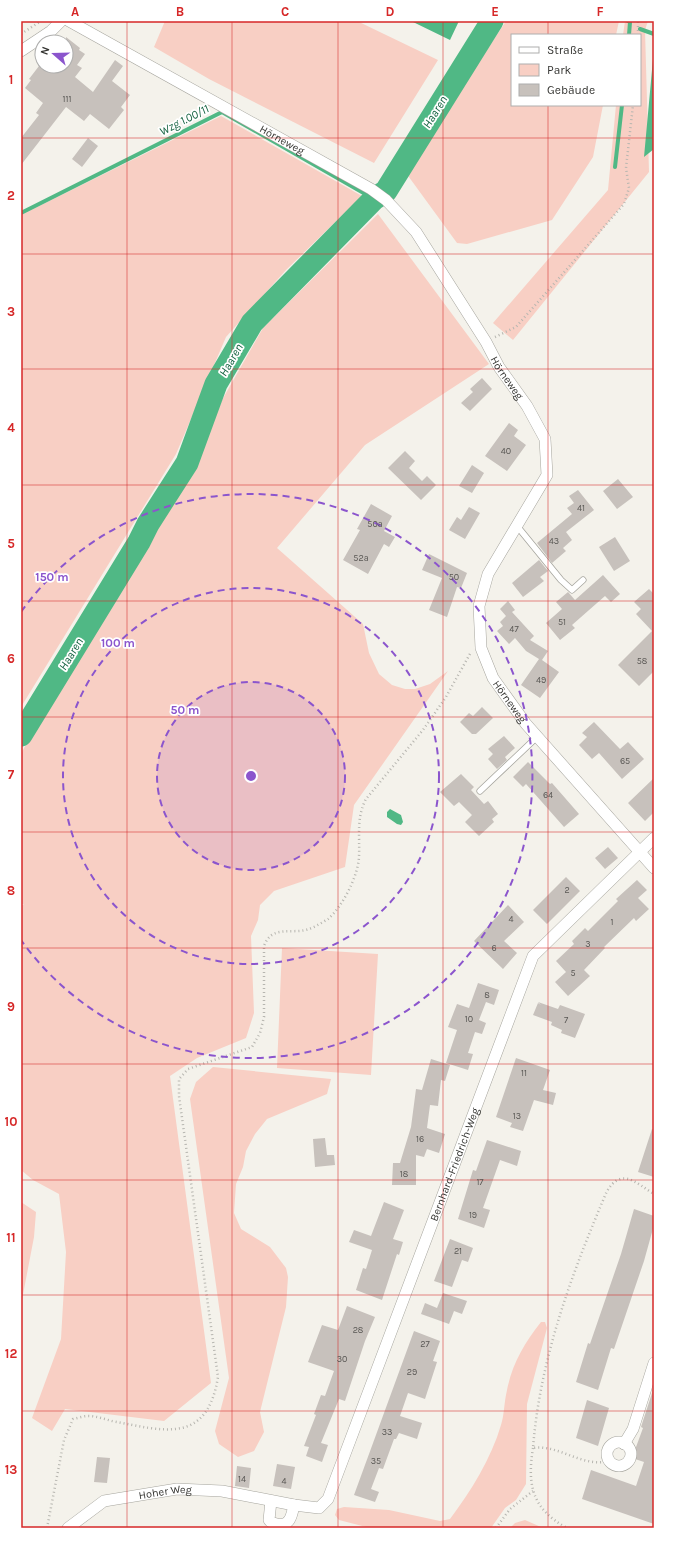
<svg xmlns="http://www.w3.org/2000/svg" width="675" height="1549" font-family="Karla,sans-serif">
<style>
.green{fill:#f8cfc4}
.water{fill:#50b885}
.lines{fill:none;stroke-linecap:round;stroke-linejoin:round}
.stream{stroke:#50b885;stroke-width:4}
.river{stroke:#50b885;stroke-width:23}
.building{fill:#c7c1bc}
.lane-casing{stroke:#a6a59e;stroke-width:7}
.street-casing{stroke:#a6a59e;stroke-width:12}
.path{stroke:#b7b6b0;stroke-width:2.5;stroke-dasharray:1 3;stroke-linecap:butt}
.lane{stroke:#fff;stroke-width:5.5}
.street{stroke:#fff;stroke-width:11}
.grid{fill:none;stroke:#d62828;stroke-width:1;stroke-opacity:0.55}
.ring{fill:none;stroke:#8b55cd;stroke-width:2;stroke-dasharray:7 5}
.labels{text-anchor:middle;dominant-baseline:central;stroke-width:3.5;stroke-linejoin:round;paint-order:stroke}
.number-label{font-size:9px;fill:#595754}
.street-label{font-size:11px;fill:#343431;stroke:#fff}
.water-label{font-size:12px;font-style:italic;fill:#156341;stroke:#fff}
.centre{fill:#8b55cd;stroke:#fff;stroke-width:2}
.ring-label{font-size:12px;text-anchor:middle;font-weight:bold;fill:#8b55cd;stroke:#fff;stroke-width:3.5;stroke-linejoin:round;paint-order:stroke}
.neatline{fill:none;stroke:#d62828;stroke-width:1.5}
.grid-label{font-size:13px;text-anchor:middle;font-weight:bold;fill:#d62828}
</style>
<rect width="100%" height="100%" fill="#f4f2eb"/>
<path class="green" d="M165 21H357L438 60 374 163 209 79 154 47Z
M506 21H619L616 35H512V105H603L593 157 552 220 467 244 457 243 406 173Z
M625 21H648L645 30 649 172 513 340 493 323 608 190 616 105H640V35H623Z
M221 116 362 196 286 270 226 337 176 454 21 707V215Z
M378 214 489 364 365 445 277 548 363 624 369 653 379 674 392 685 405 689H415L430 684 448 671 354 805 345 867 274 891 260 905 258 920 251 936 254 1013 246 1038 197 1058 170 1076 211 1383 164 1421 65 1409 52 1431 32 1418 61 1339 66 1252 59 1194 33 1180 21 1170V905H24L21 903V755L23 750 59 683 192 472 222 400 263 328Z
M282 948 378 954 371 1075 277 1068Z
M213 1067 331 1079 327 1094 267 1119 255 1134 246 1151 243 1167 236 1184 234 1213 241 1229 270 1247 286 1268 288 1277 286 1307 260 1412 264 1432 254 1451 238 1457 219 1444 215 1431 229 1378 190 1099 196 1082Z
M21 1202 36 1212 34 1237 21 1305Z
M541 1322H545L547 1328 527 1404 526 1484 516 1500 505 1508 491 1528H370L339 1520 335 1515 337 1509 344 1507 389 1510 440 1521 450 1519C471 1491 491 1459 501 1425 504 1416 504 1405 506 1395 511 1366 523 1345 541 1322Z
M525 1520 541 1527 543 1528H510L515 1523Z"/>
<path class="water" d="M411 21H459L450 40Z
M653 59 654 149 644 157Z
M390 809 401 815 403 822 401 825 397 824 387 817V812Z"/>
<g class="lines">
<path class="stream" d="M628 21 630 22 629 35
M640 29 654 34
M615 167 622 105
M21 213 222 112 374 199"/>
<path class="river" d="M21 735 139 542 148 524 187 463 216 384 252 323 374 199 386 191 492 21"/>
</g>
<path class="building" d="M66 37 80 48 79 50 85 54 77 65 82 68 75 77 93 92 115 60 123 66 112 81 130 95 121 107 124 110 109 129 90 114 84 121 66 107 21 165V138L39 115 36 113 43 103 25 88 31 80 29 79 39 66H66Z
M88 138 98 146 82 167 72 159Z
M482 378 492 389 470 411 461 403 473 392 470 389Z
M509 423 518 430 514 436 526 445 507 471 485 456Z
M405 451 415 461 409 468 422 481 427 476 436 485 421 500 388 468Z
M472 465 484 473 472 493 459 486Z
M618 479 633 497 617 509 603 491Z
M578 490 594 510 566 532 572 540 563 548 566 551 552 563 537 543 572 514 567 508 574 503 569 496Z
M371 504 392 516 384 531 395 537 389 547 384 544 368 574 343 560 360 530 357 529Z
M469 507 480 513 465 539 449 530 457 517 461 520Z
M615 537 630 561 614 571 599 547Z
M429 554 467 573 461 588 457 587 447 617 429 610 442 578 422 570Z
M539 560 548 571 540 577 544 581 523 597 512 583Z
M603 575 620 594 611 602 605 596 572 625 575 628 560 640 546 623 562 609 556 602 568 592 575 600Z
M649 589 654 594V671L639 686 618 665 652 631 636 614 641 609 634 602Z
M508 601 515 610 512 612 534 636 530 640 548 651 542 660 559 672 540 698 521 685 539 659 526 651 515 638 509 644 497 631 503 626 500 622 506 616 500 609Z
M482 707 493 718 476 734H472L460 722 469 713 473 716Z
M594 722 620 749 628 742 644 759 622 779 599 753 592 759 579 745 587 737 582 733Z
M504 736 515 748 505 757 507 760 497 769 488 759 493 754 488 749Z
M528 762 550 784 552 783 579 814 564 827 526 784 523 787 513 777Z
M461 774 474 787 471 790 484 804 488 801 498 814 492 819 494 822 479 836 465 822 472 815 459 802 454 806 440 792Z
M654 778V812L645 821 628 803Z
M608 847 618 858 605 869 595 858Z
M566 877 580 891 547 924 533 910Z
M637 880 647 890 638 898 649 909 636 921 634 918 604 947 605 948 584 970 590 976 568 996 555 982 566 972 556 961 574 944 572 941 585 928 588 931 618 901 616 899Z
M508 905 524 922 504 941 517 953 503 969 474 941Z
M478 983 499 990 494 1005 486 1002 479 1020 486 1023 482 1034 475 1032 468 1053 473 1054 468 1070 446 1063 457 1030 448 1027 457 1004 469 1008Z
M538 1002 558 1009 560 1005 585 1014 575 1038 561 1033 562 1030 551 1025 552 1022 533 1015 538 1003 541 1005Z
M516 1058 550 1070 543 1090 556 1093 553 1105 534 1100 523 1131 510 1127 512 1123 496 1117Z
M431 1059 450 1065 445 1081 441 1080 438 1106 430 1105 427 1128 445 1134 439 1153 427 1149 424 1157 416 1155V1185H392L393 1163H400L411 1127 416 1089 422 1090Z
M652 1129 654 1130V1177L638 1172Z
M325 1138 327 1155H334L335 1165 315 1167 313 1139Z
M487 1140 521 1151 517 1166 500 1160 483 1208 490 1210 484 1228 458 1219 473 1170 476 1171Z
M384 1202 404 1210 393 1239 403 1242 399 1255 397 1254 382 1300 356 1290 363 1268 366 1269 372 1250 349 1242 354 1230 371 1236Z
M634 1209 654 1216V1225L644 1261 614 1349 611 1348 598 1390 576 1382 588 1343 590 1344 621 1254Z
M450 1239 473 1248 468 1262 462 1260 452 1287 434 1281Z
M443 1293 467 1301 462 1314 454 1311 449 1324 421 1314 425 1303 437 1308Z
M347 1306 375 1317 365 1341 345 1401 339 1399 321 1443 328 1445 322 1462 306 1456 309 1447 304 1446 316 1415 314 1414 321 1395 325 1396 334 1371 308 1362 322 1325 338 1330Z
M414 1331 440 1341 433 1361 437 1362 425 1399 408 1393 400 1416 422 1423 417 1439 399 1433 396 1439H394L383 1469 379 1468 371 1489 379 1492 375 1502 354 1495Z
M653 1390H654V1524L582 1499 591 1470 636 1486 644 1462 632 1458 643 1428 641 1427Z
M587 1400 609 1408 598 1446 576 1438Z
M97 1457 110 1458 107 1483 94 1482Z
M277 1464 295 1467 291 1489 273 1486Z
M237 1466 251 1468 249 1488 235 1486Z"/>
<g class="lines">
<defs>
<path id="lane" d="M517 526 561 580 572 590 583 580
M480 791 537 737"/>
<g id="street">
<path id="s1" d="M69 21 371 189 386 200 416 232 486 342 499 367 527 406 545 439 547 475 488 574 479 606 481 648 493 678 526 724 654 868"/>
<path d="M21 51 51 31 61 21"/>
<circle cx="619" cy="1454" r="12"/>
<path d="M624 1444 633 1429 654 1363"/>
<path d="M271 1501 269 1520C271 1523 273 1523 277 1524 290 1527 292 1515 294 1505"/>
<path id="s2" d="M68 1528 104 1501 177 1489 222 1491 294 1505 319 1508 328 1499 533 956 654 838"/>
</g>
</defs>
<use href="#lane" class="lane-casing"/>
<use href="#street" class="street-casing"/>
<path class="path" d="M21 34 41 21
M638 35V21
M495 337 516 327 624 204 629 188 626 168 633 105
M533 1448C527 1485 532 1509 567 1528
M609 1461C582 1468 559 1444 533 1448 540 1358 572 1273 607 1191 622 1167 636 1183 654 1194
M47 1528 64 1440 73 1419C78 1418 83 1416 88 1416 96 1416 104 1419 112 1421 164 1431 207 1445 218 1377L179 1096V1079L188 1069 252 1047 260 1033 264 1017V946C272 924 292 935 309 929 315 927 323 922 328 919 343 906 358 876 359 857 360 836 356 818 366 799L423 730 446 697 471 652
M496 1528 510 1509 533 1491"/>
<use href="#lane" class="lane"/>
<use href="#street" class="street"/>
</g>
<path class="grid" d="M127 21V1528M232 21V1528M338 21V1528M443 21V1528M548 21V35M548 105V1528M21 138H654M21 254H654M21 369H654M21 485H654M21 601H654M21 717H654M21 832H654M21 948H654M21 1064H654M21 1180H654M21 1295H654M21 1411H654"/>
<circle cx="251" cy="776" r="94" fill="#8b55cd" fill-opacity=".12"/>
<g class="ring">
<circle cx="251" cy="776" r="94"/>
<circle cx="251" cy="776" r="188"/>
<path d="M21 612A282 282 0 1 1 21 940"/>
</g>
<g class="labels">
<g class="number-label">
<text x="67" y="99">111</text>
<text x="506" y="451">40</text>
<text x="581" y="508">41</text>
<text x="375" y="524">50a</text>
<text x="554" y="541">43</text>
<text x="361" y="558">52a</text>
<text x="454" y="577">50</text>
<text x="562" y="622">51</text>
<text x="514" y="629">47</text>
<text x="642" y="661">58</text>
<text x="541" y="680">49</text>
<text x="625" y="761">65</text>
<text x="548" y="795">64</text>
<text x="567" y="890">2</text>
<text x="511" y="919">4</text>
<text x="612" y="922">1</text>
<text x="588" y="944">3</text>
<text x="494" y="948">6</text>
<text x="573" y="973">5</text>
<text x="487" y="995">8</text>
<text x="469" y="1019">10</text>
<text x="566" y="1020">7</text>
<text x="524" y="1073">11</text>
<text x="517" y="1116">13</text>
<text x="420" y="1139">16</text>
<text x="404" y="1174">18</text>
<text x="480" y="1182">17</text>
<text x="473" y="1215">19</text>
<text x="458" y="1251">21</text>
<text x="358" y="1330">28</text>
<text x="425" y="1344">27</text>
<text x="342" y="1359">30</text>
<text x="412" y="1372">29</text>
<text x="387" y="1432">33</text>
<text x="376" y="1461">35</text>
<text x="242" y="1479">14</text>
<text x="284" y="1481">4</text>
</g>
<g class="street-label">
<text stroke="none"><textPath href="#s1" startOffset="244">Hörneweg</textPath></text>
<text stroke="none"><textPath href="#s1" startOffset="580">Hörneweg</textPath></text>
<text stroke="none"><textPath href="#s1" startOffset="940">Hörneweg</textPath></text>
<text stroke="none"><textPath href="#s2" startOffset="633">Bernhard-Friedrich-Weg</textPath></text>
<text stroke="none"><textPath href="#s2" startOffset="107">Hoher Weg</textPath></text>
</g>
<g class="water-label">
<text transform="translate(435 112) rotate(-58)">Haaren</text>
<text transform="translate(184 120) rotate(-27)">Wzg 1.00/11</text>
<text transform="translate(231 360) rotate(-60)">Haaren</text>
<text transform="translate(71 654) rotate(-59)">Haaren</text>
</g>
</g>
<circle cx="251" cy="776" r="6" class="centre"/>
<g class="ring-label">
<text x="52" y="581">150 m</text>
<text x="118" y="647">100 m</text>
<text x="185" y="714">50 m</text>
</g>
<rect width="675" height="1549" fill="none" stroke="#ffffff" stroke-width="44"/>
<rect x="511" y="34" width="130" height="72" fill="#ffffff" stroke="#aeaead"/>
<rect x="519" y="47" width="20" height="6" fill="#ffffff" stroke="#aeaead"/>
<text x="547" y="54" font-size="12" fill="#343431">Straße</text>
<rect x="519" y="64" width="20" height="12" fill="#f8cfc4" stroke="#aeaead"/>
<text x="547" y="74" font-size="12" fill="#343431">Park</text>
<rect x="519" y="84" width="20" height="12" fill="#c7c1bc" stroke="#aeaead"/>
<text x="547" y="94" font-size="12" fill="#343431">Gebäude</text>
<g transform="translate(54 54) rotate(290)"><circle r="19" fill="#ffffff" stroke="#aeaead"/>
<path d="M0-3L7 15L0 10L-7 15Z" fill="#8b55cd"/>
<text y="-6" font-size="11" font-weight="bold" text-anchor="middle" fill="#343431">N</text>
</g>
<rect x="22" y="22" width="631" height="1505" class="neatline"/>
<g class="grid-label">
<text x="75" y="16">A</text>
<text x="180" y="16">B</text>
<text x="285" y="16">C</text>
<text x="390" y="16">D</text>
<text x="495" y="16">E</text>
<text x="600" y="16">F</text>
<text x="11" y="84">1</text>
<text x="11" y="200">2</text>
<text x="11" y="316">3</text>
<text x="11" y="432">4</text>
<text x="11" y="548">5</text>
<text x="11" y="663">6</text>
<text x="11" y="779">7</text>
<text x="11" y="895">8</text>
<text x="11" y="1011">9</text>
<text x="11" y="1126">10</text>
<text x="11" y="1242">11</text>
<text x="11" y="1358">12</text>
<text x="11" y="1474">13</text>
</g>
</svg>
